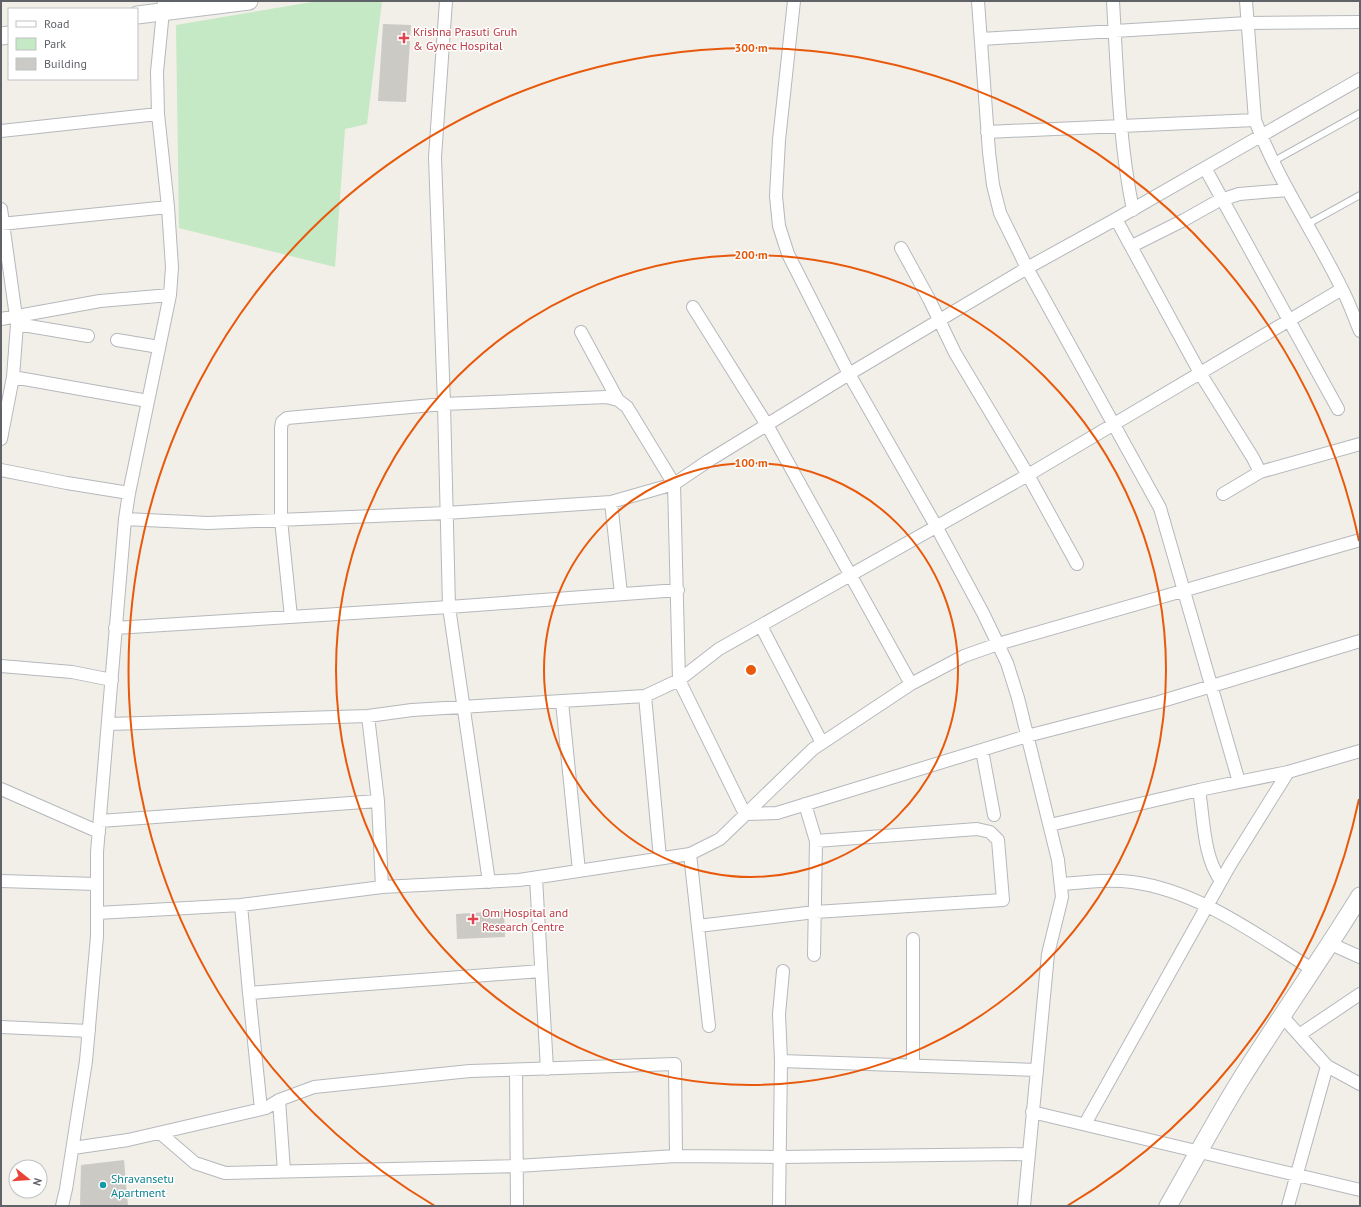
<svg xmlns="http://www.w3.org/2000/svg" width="1361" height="1207" font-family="'PT Sans',sans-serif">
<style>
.green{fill:#c5e8c5}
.building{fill:#cccac5}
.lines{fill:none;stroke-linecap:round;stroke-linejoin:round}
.lane-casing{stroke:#b5b8bc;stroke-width:8}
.street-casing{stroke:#b5b8bc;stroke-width:14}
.secondary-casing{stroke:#b6babf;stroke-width:19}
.lane{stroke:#fff;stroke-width:6}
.street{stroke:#fff;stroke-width:12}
.secondary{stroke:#fff;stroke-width:17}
.ring{fill:none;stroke:#e8590c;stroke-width:2}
.health-dot{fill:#e0444e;stroke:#fff;stroke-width:1.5}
.culture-dot{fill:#0f9aa8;stroke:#fff;stroke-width:1.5}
.labels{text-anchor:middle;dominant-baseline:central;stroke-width:3;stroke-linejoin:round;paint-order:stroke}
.health-label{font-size:12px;fill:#be3a42;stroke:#fff;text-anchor:start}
.culture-label{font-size:12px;fill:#0d838f;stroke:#fff;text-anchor:start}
.centre{fill:#e8590c;stroke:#fff;stroke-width:2}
.ring-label{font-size:12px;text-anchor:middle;font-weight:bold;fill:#e8590c;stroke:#fff;stroke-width:3;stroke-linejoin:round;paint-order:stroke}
</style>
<rect width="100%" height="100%" fill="#f1efe8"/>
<path class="green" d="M318 1H382L367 124 345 129 335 267 179 228 176 25Z"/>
<path class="building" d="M383 24 411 25 406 102 378 101Z
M504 911 505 937 457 939 456 914Z
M124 1160 128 1206H80L81 1165Z"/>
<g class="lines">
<defs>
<path id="lane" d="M1274 161 1360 113
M1306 225 1360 195"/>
<path id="street" d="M446 1 435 157 444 404 449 607 489 882
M794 1 779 140 776 196 779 226 788 254 849 374 936 526 983 613 1007 663 1018 698 1058 860 1062 897 1048 954 1024 1206
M978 1 989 152 993 185 1000 213 1027 268 1160 508 1239 782
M1113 1C1117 70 1119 142 1133 210
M1246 1 1255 120C1277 179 1314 232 1342 289 1349 302 1354 317 1360 331
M981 39 1247 23 1360 22
M1 131 158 114
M987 132 1255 120
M1205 168 1338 409
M1 209 17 324 13 377 1 439
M1116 219 1200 373 1253 458 1260 472 1360 444
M1 224 168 207
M1132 246 1184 220 1218 201 1239 194 1288 190
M901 248 929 299 955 353 1028 475 1077 564
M693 307 767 425 911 684
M1 319 100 301 170 295
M17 324 88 336
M581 332 618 400
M117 340 159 347
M13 377 148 401
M1 470 67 483 129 493
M1223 494 1260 472
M611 502 621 594
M125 519 208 523 446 513 611 502 674 484 708 461 849 374 1027 268 1116 219 1360 79
M291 617 281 520V428L282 422 287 418 444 404 606 397 618 400 627 407 674 484 679 680 745 814 777 813 1027 736 1159 702 1360 641
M761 626 822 743
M115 628 449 607 678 590
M1 666 72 672 112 680
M645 696 660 858
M562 702 579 871
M368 716 378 801 382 887
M108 724 368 716 412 710 645 696 679 680 719 649 1028 475 1342 289
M982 750 994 815
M1 789 99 832
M1199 790C1204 820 1203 856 1221 881
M805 804 816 841 814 955
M100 821 378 801
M1050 825 1199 790 1288 772
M690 854 709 1026
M536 878 547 1069
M1 881 96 884
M1062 884C1085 882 1109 879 1132 882 1199 891 1255 934 1312 969
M241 905 249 993 541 971
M97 913 241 905 382 887 519 880 690 854 720 839 813 749 911 684 964 656 998 644 1360 540
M698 926 815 912 1003 900 998 840 990 832 977 829 816 841
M1331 944 1360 957
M249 993 261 1109
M1282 1016 1327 1066 1360 1084
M1 1027 89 1031
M1299 1035 1360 994
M781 1061 779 1014 783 971
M913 1066V939
M516 1070 517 1206
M279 1100 284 1171
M1032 1112 1360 1190
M1085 1124 1230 865 1288 772 1360 751
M160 1133 195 1163 225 1173 517 1166 676 1156
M73 1148 128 1140 266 1108 279 1100 314 1087 470 1071 675 1064 676 1156 779 1157 1028 1154
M62 1206 66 1189 86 1061 97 936V852L125 519 129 493 170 295 172 267 168 207 158 114 157 72 164 1
M779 1206 781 1061 1037 1070
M1288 1206 1327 1066"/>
<path id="secondary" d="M137 15 249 1
M1 36 9 35
M1168 1206C1192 1164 1215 1121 1241 1079 1280 1017 1322 958 1360 896"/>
</defs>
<use href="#lane" class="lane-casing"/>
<use href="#street" class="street-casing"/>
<use href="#secondary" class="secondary-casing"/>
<use href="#lane" class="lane"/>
<use href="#street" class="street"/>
<use href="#secondary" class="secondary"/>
</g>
<g class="ring">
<circle cx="751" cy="670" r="207"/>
<circle cx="751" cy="670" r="415"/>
<path d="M1359 799A622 622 0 0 1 1067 1206M435 1206A622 622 0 1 1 1359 541"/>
</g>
<g class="health-dot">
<path d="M402 32h4v4h4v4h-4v4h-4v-4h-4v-4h4z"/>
<path d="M471 913h4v4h4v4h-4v4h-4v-4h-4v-4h4z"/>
</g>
<circle class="culture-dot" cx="103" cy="1185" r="4"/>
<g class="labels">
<g class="health-label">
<text x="413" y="31">Krishna Prasuti Gruh<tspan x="413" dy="14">&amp; Gynec Hospital</tspan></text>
<text x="482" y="912">Om Hospital and<tspan x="482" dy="14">Research Centre</tspan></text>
</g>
<g class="culture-label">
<text x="111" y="1178">Shravansetu<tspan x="111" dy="14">Apartment</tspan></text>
</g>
</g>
<circle cx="751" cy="670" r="6" class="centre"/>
<g class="ring-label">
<text x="751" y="52">300 m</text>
<text x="751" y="259">200 m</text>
<text x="751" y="467">100 m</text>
</g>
<rect width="1361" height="1207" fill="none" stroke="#5f6368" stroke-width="4"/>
<rect x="8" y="8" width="130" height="72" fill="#ffffff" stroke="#bfc1c3"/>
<rect x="16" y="21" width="20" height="6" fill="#ffffff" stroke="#bfc1c3"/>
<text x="44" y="28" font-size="12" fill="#5f6368">Road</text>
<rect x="16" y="38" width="20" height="12" fill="#c5e8c5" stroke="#bfc1c3"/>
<text x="44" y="48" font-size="12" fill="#5f6368">Park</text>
<rect x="16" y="58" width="20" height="12" fill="#cccac5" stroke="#bfc1c3"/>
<text x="44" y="68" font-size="12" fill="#5f6368">Building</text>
<g transform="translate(28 1179) rotate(107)"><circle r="19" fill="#ffffff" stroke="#bfc1c3"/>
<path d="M0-3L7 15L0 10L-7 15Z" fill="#ea4335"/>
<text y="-6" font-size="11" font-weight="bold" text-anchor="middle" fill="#5f6368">N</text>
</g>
</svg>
